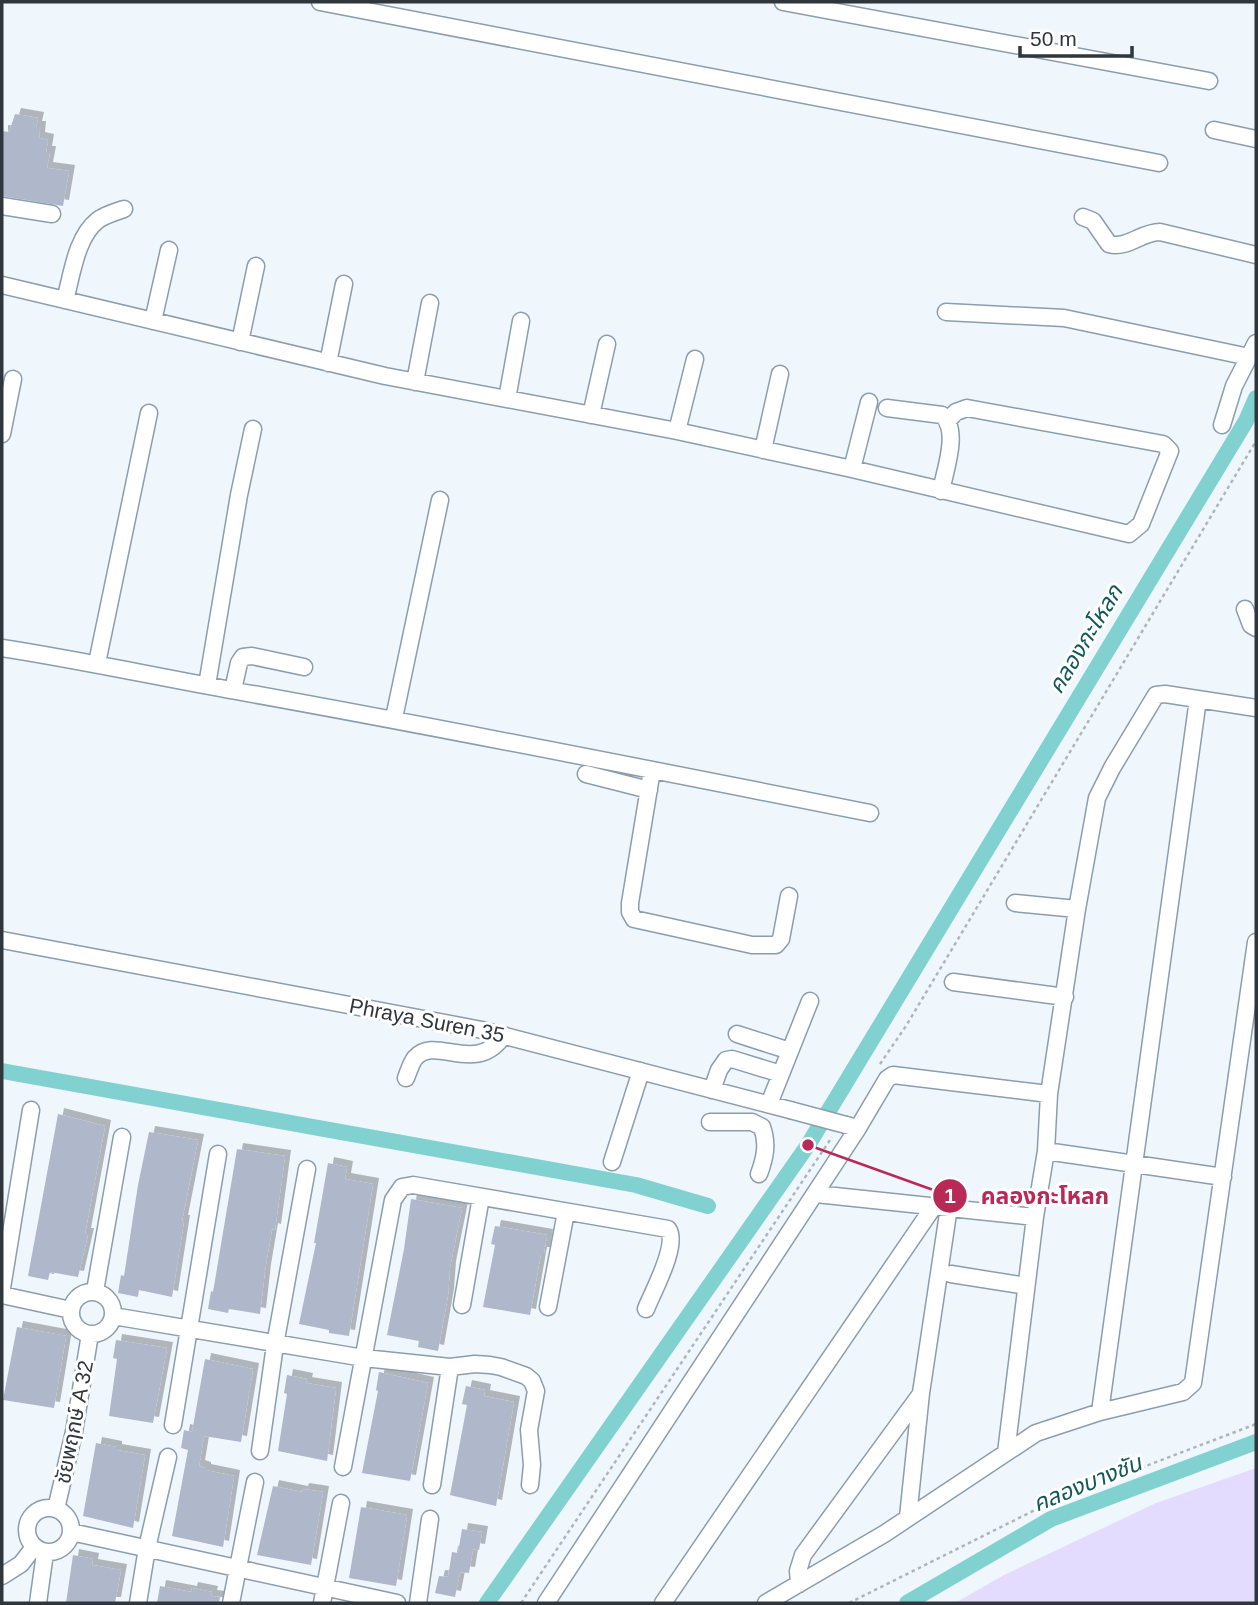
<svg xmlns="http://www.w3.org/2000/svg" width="1258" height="1605" font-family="Arial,'Noto Sans Thai',sans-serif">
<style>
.green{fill:#e3dcff}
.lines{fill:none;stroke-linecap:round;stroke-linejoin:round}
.canal{stroke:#82d1d1;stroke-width:16}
.building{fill:#afb7ca;filter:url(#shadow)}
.minor-casing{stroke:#8c9dab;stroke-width:19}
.path{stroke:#aeb6bc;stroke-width:2.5;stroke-dasharray:3.5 3.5;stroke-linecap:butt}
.minor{stroke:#fff;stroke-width:16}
.minor-bridge-casing{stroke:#8c9dab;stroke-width:19;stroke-linecap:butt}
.minor-bridge{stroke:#fff;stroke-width:16}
.labels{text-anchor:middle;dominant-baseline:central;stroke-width:6;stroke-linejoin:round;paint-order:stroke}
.street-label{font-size:21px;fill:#2f363c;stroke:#fff}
.water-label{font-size:23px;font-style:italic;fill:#135858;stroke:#fff}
.leader{fill:none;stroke:#b82957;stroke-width:2.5}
.callout-dot{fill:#b82957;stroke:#fff;stroke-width:2.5}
.mark-label{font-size:21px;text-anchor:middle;font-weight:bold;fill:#fff}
.callout-label{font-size:23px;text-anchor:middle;font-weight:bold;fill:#b82957;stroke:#fff;stroke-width:6;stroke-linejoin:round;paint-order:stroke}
</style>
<defs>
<filter id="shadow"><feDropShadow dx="6" dy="-6" stdDeviation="0" flood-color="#0004"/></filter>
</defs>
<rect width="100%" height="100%" fill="#eff7fd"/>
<path class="green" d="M1256 1468V1603H955L1004 1575 1156 1503Z"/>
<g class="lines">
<path class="canal" d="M2 1071 636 1185 708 1206
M487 1603 808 1145 1246 421 1256 398
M907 1603 1051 1519 1256 1442"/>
</g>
<path class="building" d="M15 114 38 118 36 127H40L39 138 48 140 46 152H50L47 168 69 171 63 206 2 196V131L9 132Z
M58 1114 105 1126 85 1234H88L78 1277 50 1272 48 1280 28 1276Z
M149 1132 198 1140 182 1221H184L172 1297 139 1290 138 1297 118 1293 121 1275 124 1276 138 1185Z
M237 1149 285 1156 275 1230 272 1229 265 1270 260 1314 229 1309 228 1313 208 1309 211 1291 213 1292Z
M328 1163 347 1167 345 1179 373 1184 349 1336 329 1333V1330L299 1324 316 1243H314Z
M411 1199 462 1208 450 1267 448 1295 438 1351 418 1347 419 1341 387 1335 404 1249Z
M495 1226 547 1235 544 1253H541L530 1315 483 1307 495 1245 491 1244Z
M17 1327 66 1336 54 1408 3 1400Z
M116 1340 167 1348 153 1423 109 1416 117 1359 113 1358Z
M205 1359 253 1369 241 1442 204 1436 199 1466 205 1468V1470L234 1476 223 1547 172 1536 188 1450 181 1448 184 1430 192 1432Z
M379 1372 428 1383 410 1481 362 1473 378 1391 376 1390Z
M287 1375 307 1379 306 1383 336 1388 327 1461 278 1451 287 1394 284 1393Z
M466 1386 485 1390 484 1396 514 1402 496 1506 450 1495 467 1405 462 1404Z
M96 1443 116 1447V1450L145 1455 133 1528 83 1516Z
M273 1486 302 1492 303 1489 323 1492 311 1565 257 1555Z
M361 1507 407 1515 396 1586 349 1578Z
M462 1529 482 1532 479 1550 473 1549 469 1573 460 1572 455 1597 435 1593 439 1576 448 1577 452 1552 458 1553Z
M73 1555 93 1559 92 1565 121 1570 115 1603H66Z
M160 1586 191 1592 192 1588 212 1592 211 1596 220 1597 219 1603H157Z"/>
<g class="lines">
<defs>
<path id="minor" d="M320 2 1159 163
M783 2 1209 81
M1214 130 1256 139
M2 206 52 214
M1083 217 1093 221 1109 244C1128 249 1141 232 1160 232L1256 255
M2 285 385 376 677 431 852 469 869 402
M65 300C72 275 76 237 98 220 105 215 115 212 124 209
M946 312 1064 318 1249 357
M153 321 169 250
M240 342 256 266
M328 363 344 284
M415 382 430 303
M507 399 521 321
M887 408 942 415C960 430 945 470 941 491
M591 415 607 344
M1222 425 1234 386 1256 343
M677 431 695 359
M2 434 13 379
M763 450 780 374
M852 469 1129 534 1141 524 1170 451 1163 444 967 408 956 412 948 420
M1245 609 1251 625 1256 628
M2 648C80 660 158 677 236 691 448 729 659 771 870 813
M97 663 149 413
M207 685 239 495 253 429
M233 690 239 663 243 657 252 656 304 667
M394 718 440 500
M652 770 630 903V912L634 919 752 945H776L781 939 789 896
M586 774 649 790
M1015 903 1077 909
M2 940 482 1030 790 1110
M953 982 1065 997
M737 1034 790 1051
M406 1078C408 1073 411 1063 415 1058 436 1034 475 1077 504 1035
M712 1090 719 1070 726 1060 732 1059 781 1074
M769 1104 810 1001
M710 1122H752L762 1127C768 1144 765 1158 759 1174
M858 1128 887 1079 893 1075 1049 1094
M1046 1151 1223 1177
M612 1162 641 1071
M816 1194 1035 1217
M951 1274 1026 1286
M2 1288 31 1110
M95 1291 122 1137
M71 1313a21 21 0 1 1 42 0a21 21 0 1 1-42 0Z
M2 1295 71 1310
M462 1305 481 1197
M548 1307 566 1212
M113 1316 364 1358 450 1367 475 1364 490 1365 501 1367 526 1376 532 1381 536 1391 529 1430 532 1465 530 1485
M1100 1412 1198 699
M173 1425 218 1154
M260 1451 275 1345 307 1169
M1006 1453 1035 1217 1046 1151 1049 1094 1077 909 1097 798 1112 768 1156 695 1165 694 1256 708
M343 1467 393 1200 402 1187 413 1185 668 1229C679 1245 653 1291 646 1309
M432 1485 450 1367
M27 1530a22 22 0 1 1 44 0a22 22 0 1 1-44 0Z
M56 1509 74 1432 90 1334
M908 1517 921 1393 949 1207
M71 1532 397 1603
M2 1576 21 1564 34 1547
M799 1584 798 1571 803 1555 920 1395
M38 1603 45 1553
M138 1603 147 1548 168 1457
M231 1603 255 1482
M322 1603 341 1503
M418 1603 430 1519
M546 1603 858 1128 846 1125
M663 1603 934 1206
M766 1603 884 1534 1036 1433 1100 1412 1183 1392 1193 1383 1256 942"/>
</defs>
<use href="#minor" class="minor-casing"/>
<path class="path" d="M880 1064 906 1026 1256 441
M521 1603 832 1137
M849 1603 1049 1503 1256 1424"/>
<use href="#minor" class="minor"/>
<defs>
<path id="minor-bridge" d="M790 1110 846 1125"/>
</defs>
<use href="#minor-bridge" class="minor-bridge-casing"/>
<use href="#minor-bridge" class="minor-bridge"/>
</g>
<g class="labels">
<g class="street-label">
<text transform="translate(427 1020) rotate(11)">Phraya Suren 35</text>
<text transform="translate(74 1422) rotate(-79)">ชัยพฤกษ์ A 32</text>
</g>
<g class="water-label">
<text transform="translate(1085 639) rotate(-59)">คลองกะโหลก</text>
<text transform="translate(1087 1483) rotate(-22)">คลองบางชัน</text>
</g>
</g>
<path class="leader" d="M808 1145L950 1196"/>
<g class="callout-dot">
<circle cx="808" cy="1145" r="7"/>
<circle cx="950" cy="1196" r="18"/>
</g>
<g class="mark-label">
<text x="950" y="1203">1</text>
</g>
<g class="callout-label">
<text x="1045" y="1204">คลองกะโหลก</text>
</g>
<rect width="1258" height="1605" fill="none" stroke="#2f363c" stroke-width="7"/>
<path d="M1020 46v10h112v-10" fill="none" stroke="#2f363c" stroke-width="3.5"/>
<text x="1030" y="46" font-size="21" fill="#2f363c" stroke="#ffffff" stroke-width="5" paint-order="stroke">50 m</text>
</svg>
